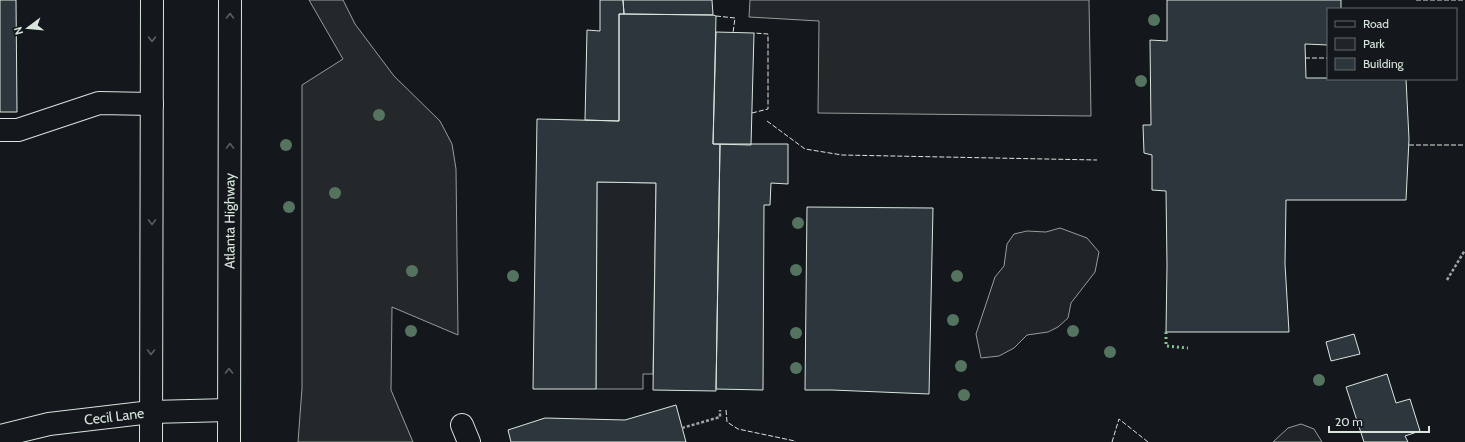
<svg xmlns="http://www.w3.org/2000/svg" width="1465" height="442" font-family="Cabin,sans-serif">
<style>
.green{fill:#202428;stroke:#939e99}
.parking{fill:#24282b;stroke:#939e99}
.building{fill:#2c363c;stroke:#d8e6dc}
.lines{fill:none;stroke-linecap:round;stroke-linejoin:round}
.minor-casing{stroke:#d8e6dc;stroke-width:24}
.major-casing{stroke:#d8e6dc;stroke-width:24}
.path{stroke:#9da8a2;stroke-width:2.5;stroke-dasharray:3 2;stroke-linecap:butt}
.minor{stroke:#14181c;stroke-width:22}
.major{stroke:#14181c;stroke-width:22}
.hedge{stroke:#8ac095;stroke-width:3;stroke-dasharray:2 3;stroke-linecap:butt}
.fence{stroke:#d8e6dc;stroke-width:1;stroke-dasharray:5 2;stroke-linecap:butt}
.tree{fill:#55745f}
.oneway{stroke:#59605f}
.labels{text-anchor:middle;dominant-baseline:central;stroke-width:3;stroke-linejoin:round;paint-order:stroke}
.street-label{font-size:14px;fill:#d8e6dc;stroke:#14181c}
</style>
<rect width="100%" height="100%" fill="#14181c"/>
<path class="green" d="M597 182 656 183 653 374H643V389H596Z
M1060 228 1087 238 1099 252 1095 272 1071 303 1068 318 1058 327 1048 332 1027 335 1014 348 999 356 981 358 976 334 995 277 1004 266 1007 244 1014 234 1027 231 1046 232Z
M1301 424 1314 429 1322 442H1273L1288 428Z"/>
<path class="parking" d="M309 0H343L355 24 394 76 440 121 452 144 456 169 458 335 392 307 391 390 413 442H298L302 388V85L343 59Z
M750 0H1089L1091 116 818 113 819 21 749 17Z"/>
<path class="building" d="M0 0H16L17 112H0Z
M600 0H623L624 14H619V121L585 120 587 30 600 31Z
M623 0H712L713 15 624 14Z
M1167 0H1341V9H1328V45L1305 44 1306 78H1328V79H1406L1409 139 1406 200H1286L1285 264 1289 332H1166L1167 265 1166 191 1152 190V155L1144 153 1143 125H1151L1150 40 1167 41Z
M619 14 713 15 716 16 713 144H720L716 391 653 390 656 183 597 182 596 389H533L537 119 619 121Z
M716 32 754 33 751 145 713 144Z
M720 144H788V184L771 183 770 205H764L763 390 716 389Z
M807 207 933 208 929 394 832 390H805Z
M1354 334 1360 354 1331 361 1326 342Z
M1387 374 1396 403 1410 399 1420 431 1405 436 1408 442H1364L1346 387Z
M676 405 686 442H511L508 430 545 418 625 420Z"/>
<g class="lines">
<defs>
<g id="minor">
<path d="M0 130H18L99 103 152 104"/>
<path d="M462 425 469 442"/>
<path id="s1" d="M0 436 49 424 151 412 229 410"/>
</g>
<g id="major">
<path d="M151 442 152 0"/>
<path id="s2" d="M229 442 230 0"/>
</g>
</defs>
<use href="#minor" class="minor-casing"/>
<use href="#major" class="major-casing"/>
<path class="path" d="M1447 280 1465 250
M682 428 720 417V410"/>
<use href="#minor" class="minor"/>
<use href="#major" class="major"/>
<path class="hedge" d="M1166 332V346L1188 348"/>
<path class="fence" d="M1416 0H1465
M716 16 735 18 733 33
M1305 58H1328
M752 113 768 109V34L754 33
M767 121 805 149 842 155 1097 160
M1409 145H1465
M726 410 727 422 738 429 795 441V442
M1112 442 1119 419 1148 442"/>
</g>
<g class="tree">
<circle cx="1154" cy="20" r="6"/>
<circle cx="1141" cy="81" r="6"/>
<circle cx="379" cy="115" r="6"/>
<circle cx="286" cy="145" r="6"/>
<circle cx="335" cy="193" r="6"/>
<circle cx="289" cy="207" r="6"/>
<circle cx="798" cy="223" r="6"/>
<circle cx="796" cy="270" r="6"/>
<circle cx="412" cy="271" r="6"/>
<circle cx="513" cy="276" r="6"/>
<circle cx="957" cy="276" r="6"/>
<circle cx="953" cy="320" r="6"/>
<circle cx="411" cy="331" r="6"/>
<circle cx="1073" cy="331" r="6"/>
<circle cx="796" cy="333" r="6"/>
<circle cx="1110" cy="352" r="6"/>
<circle cx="961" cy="366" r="6"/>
<circle cx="796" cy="368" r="6"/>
<circle cx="1319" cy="380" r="6"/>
<circle cx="964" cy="395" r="6"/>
</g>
<defs><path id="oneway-chevron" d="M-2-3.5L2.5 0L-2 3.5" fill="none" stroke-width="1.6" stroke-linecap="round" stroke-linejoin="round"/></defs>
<g class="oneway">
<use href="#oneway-chevron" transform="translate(230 16) rotate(-90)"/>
<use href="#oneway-chevron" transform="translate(152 39) rotate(90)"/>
<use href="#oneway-chevron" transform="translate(230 146) rotate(-90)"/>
<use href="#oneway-chevron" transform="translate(152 222) rotate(90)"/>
<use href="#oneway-chevron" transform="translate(151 352) rotate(90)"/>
<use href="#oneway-chevron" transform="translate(229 371) rotate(-90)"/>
</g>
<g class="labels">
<g class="street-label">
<text stroke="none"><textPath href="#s2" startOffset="221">Atlanta Highway</textPath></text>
<text stroke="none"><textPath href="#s1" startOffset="116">Cecil Lane</textPath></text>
</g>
</g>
<rect x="1327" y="8" width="130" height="72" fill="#14181c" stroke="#626a69"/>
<rect x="1335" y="21" width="20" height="6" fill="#14181c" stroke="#626a69"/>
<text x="1363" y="28" font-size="12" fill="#d8e6dc">Road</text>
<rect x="1335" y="38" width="20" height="12" fill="#202428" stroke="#626a69"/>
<text x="1363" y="48" font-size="12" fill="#d8e6dc">Park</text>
<rect x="1335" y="58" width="20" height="12" fill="#2c363c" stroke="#626a69"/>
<text x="1363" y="68" font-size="12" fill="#d8e6dc">Building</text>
<g transform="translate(28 28) rotate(254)" stroke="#14181c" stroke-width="3" paint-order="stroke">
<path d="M0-3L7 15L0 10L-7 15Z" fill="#d8e6dc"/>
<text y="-6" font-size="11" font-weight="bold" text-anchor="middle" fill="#d8e6dc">N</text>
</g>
<path d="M1329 426v6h100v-6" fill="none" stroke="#d8e6dc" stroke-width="2"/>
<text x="1335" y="426" font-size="12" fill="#d8e6dc" stroke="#14181c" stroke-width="3" paint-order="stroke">20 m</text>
</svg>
